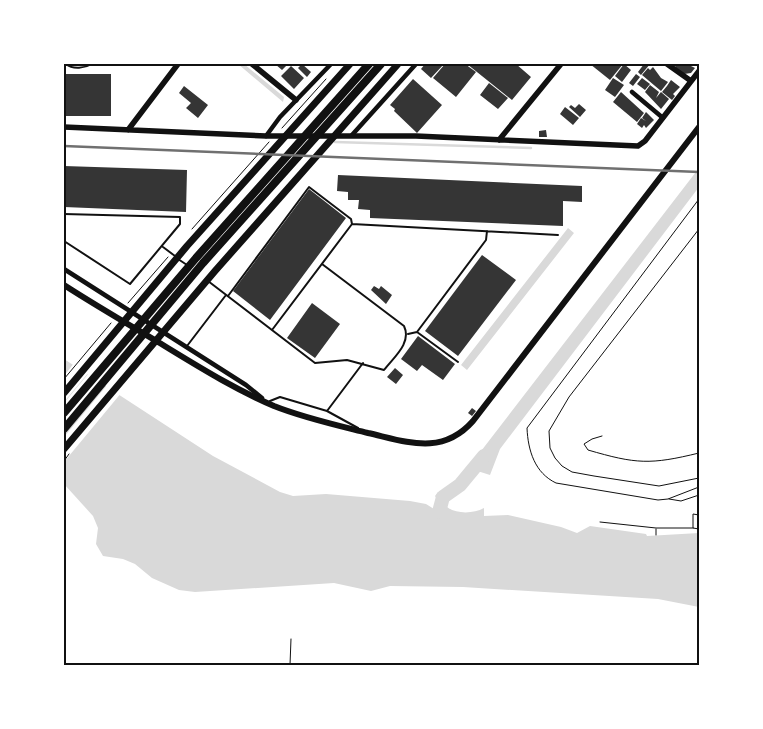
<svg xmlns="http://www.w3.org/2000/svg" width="763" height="729" font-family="'Zilla Slab',serif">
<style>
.water{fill:#d9d9d9}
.pier{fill:#fff}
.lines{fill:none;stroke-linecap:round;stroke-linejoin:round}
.stream{stroke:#d9d9d9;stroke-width:2.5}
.river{stroke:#d9d9d9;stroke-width:14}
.building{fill:#353535}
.path{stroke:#111;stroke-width:1}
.service{stroke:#111;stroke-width:2}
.minor{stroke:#111;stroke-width:4.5}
.tertiary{stroke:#111;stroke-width:5.5}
.secondary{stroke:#111;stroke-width:6}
.trunk{stroke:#111;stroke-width:7}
.motorway{stroke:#111;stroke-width:8}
.rail{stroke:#707070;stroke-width:2.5}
.neatline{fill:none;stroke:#111;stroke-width:2}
</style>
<rect width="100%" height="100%" fill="#fff"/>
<path class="water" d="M238 64H244L284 97 283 102Z
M699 168V187L500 449 490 475 468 468Z
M568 228 574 233 467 370 461 365Z
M64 359 213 456 280 492 293 496 326 494 410 501 426 504 434 509 438 501 435 496 438 492 444 493 448 498 447 507C456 514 473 514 484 508V516L508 515 561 527 577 533 590 526 646 534 647 536 699 533V607L658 599 463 587 390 586 371 591 334 583 195 592 179 590 152 578 135 564 123 559 103 556 96 544 98 528 93 516 64 484Z"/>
<path class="pier" d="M74 363 89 372 64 402V376Z
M89 373 107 383 64 435V403Z
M108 384 122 392 64 462V437Z"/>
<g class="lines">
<path class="stream" d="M335 142 531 148"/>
<path class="river" d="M439 512 443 497 460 485 484 456"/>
</g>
<path class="building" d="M275 64H288L282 70Z
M302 64 311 72 307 77 298 68Z
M425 64H444L431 78 421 69Z
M445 64H465L476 72 456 97 433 78Z
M467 64H516L531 77 512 100Z
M590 64H623L610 80Z
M624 64 631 70 622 82 615 76Z
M644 64H650L641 75 638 72Z
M677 64H687L695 68 691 73 684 74 675 67Z
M291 66 304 78 294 89 281 76Z
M653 67 661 78 668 82 661 91 642 75 648 68 650 70Z
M64 74H111V116H64Z
M636 74 640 77 633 86 629 83Z
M613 78 624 85 615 97 605 90Z
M642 78 650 84 645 90 637 84Z
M413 79 442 105 417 133 394 111 395 109 390 105Z
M671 80 680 87 673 94 675 96 672 100 662 92 667 86 671 89 667 86Z
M489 83 508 98 498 109 480 95Z
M650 85 659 92 656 98 661 92 669 99 661 109 645 92Z
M184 86 208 105 198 118 186 108 191 103 179 93Z
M621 92 644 113 637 122 613 102Z
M579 104 586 110 580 117 569 107 571 105 575 108Z
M565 107 579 118 573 125 560 114Z
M646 112 654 120 646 128 644 125 642 128 637 124 641 118 646 121 642 118Z
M546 130 547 137H539V131Z
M64 166 187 170 186 212 64 207Z
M338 175 582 186V202L563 201V226L370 218V210L358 209 359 200H348V192L337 191Z
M309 189 346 218 270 320 233 291Z
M482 255 516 280 458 356 425 331Z
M374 286 379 289 381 286 392 295 386 304 371 290Z
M312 303 340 324 315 358 287 338Z
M418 336 455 364 443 380 422 365 417 371 401 359Z
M395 368 403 375 396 384 387 377Z
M472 408 476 411 472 416 468 413Z"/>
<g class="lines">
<path class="path" d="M282 128 326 79
M699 199 527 428C528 451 535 473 556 483L658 500 668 499 699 487
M192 229 269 142
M699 229 569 397 549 431 550 448 555 458 562 466 572 472 594 476 659 486 699 478
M128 303 168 257
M64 379 111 323
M602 436 592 439 584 444 588 450C636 464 650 465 699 453
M64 461 69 454
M669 499 681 501 699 495
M699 515 693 514V528L699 529
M600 522 656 528H693
M656 529V535
M290 665 291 639"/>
<path class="service" d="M66 64C73 70 85 68 92 64
M64 214 180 217V224L130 284 64 241
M163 247 175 256
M178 259 187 265
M208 281 315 363 347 360 384 370C394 357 412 343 404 326L322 264
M228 296 309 187 351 219 352 224
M272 330 352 224 558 235
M417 332 458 362
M408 334 417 332 486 240 487 231
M187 346 226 295
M270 401 280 397 327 411 358 428
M327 411 363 363"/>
<path class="minor" d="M632 92 663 118
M352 135 416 64
M266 136 280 117 331 64
M64 269 246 385 262 398"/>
<path class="tertiary" d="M252 64 296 100
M667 64 691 81
M64 127 266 136H416L638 146 645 141 699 71
M128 130 178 64
M499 140 561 64"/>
<path class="secondary" d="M64 285C95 305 126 323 158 342 196 365 232 388 274 406 304 418 336 425 368 433 408 442 442 456 473 421L699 127"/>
<path class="trunk" d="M64 393 187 246 350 64
M64 449 215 271 398 64"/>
<path class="motorway" d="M64 413 196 258 369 64
M64 429 203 263 381 64"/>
<path class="rail" d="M64 146 699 172"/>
</g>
<rect width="763" height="729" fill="none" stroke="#ffffff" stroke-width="130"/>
<rect x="65" y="65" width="633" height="599" class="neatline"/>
</svg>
